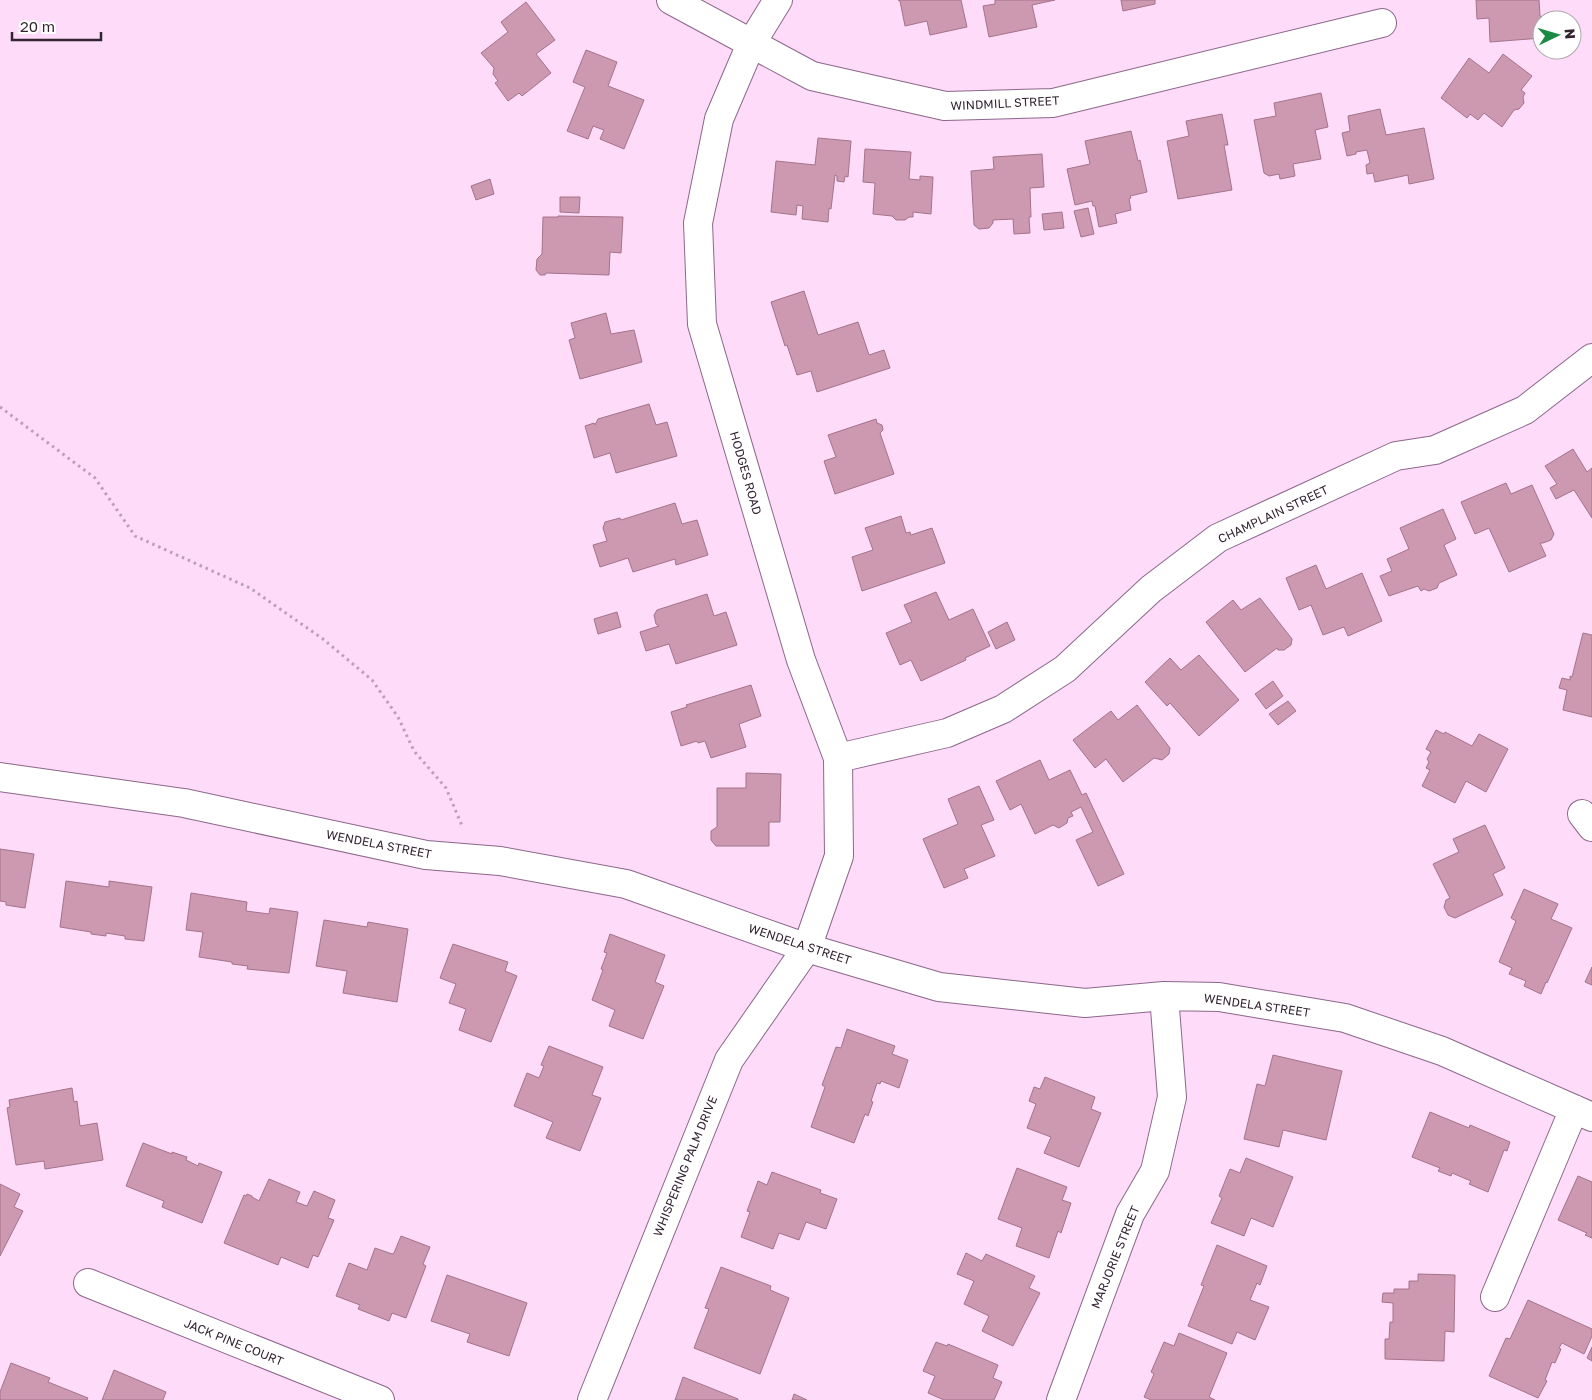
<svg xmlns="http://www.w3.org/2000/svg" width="1592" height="1400" font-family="'Golos Text',sans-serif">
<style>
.building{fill:#cc99b1;stroke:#a4738a}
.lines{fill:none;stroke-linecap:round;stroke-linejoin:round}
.minor-casing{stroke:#8c6789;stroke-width:30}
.path{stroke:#bb9fb8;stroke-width:3;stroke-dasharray:2.5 4;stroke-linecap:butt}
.minor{stroke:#fff;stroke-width:28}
.labels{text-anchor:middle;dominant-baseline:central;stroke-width:4.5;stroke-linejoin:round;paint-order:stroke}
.street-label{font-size:12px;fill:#342432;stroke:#fff}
</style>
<rect width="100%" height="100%" fill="#fddbf9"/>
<path class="building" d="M898 0H961L967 27 930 35 927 21 905 26 900 1Z
M995 0H1055L1032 5 1037 27 989 37 983 6 995 4Z
M1121 0H1155V4L1123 11Z
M1476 0H1539L1540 16 1545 20H1542V38L1490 42 1489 18 1477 19Z
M526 2 555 40 536 54 551 73 522 96 519 93 508 101 495 83 498 81 493 74 494 68 481 53 508 32 501 22Z
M586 50 617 62 608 86 644 100 624 149 600 139 604 130 593 126 588 139 567 131 585 87 573 82Z
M1503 54 1532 76 1521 90 1525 93 1523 97 1524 103 1519 109 1514 110 1502 127 1484 113 1478 120 1470 114 1467 118 1441 98 1469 58 1489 73Z
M1321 93 1328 127 1315 130 1321 159 1293 164 1295 176 1280 179 1279 174 1269 176 1264 173 1254 120 1276 116 1274 103Z
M1380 109 1386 135 1424 128 1434 179 1409 184 1408 175 1375 182 1373 173 1367 174 1366 165 1370 163 1367 150 1356 152V154L1347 156 1342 133 1350 131 1348 116Z
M1222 114 1228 145H1224L1232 190 1178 199 1167 141 1189 136 1186 121Z
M1131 131 1138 161 1140 160 1147 192 1130 196 1131 198 1129 199 1131 210 1115 214 1117 223 1099 227 1095 206H1093L1092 201 1075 205 1067 169 1090 164 1085 141Z
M818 138 851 141 848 177 845 176 844 182 837 181V176L835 175 831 209 829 208 828 222 802 219 803 206 797 205 796 215 771 212 776 161 815 165Z
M865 149 911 152 909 179 920 180V176L933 177 931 214 913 212V217H909L905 220H896L892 216 873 214 875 183 863 182Z
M1042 154 1044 187 1030 188 1031 217H1029L1030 233 1014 234 1013 219 993 220V223L989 228 979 229 974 225 971 171 994 169 993 157Z
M490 179 494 194 476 200 471 186Z
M560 197H580L579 213 560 212Z
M1088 208 1094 234 1081 237 1074 211Z
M1062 212 1064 228 1044 230 1042 214Z
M558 216 623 217 621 253 610 252 609 275 546 273 545 275H540L536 270 537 259 542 254 543 217H558Z
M804 291 818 335 858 322 869 355 884 350 890 368 817 392 811 371 797 375 787 345 785 346 771 302Z
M606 313 611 334 634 330 642 362 580 379 569 340 575 338 571 323Z
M649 404 656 425 667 422 677 456 616 473 610 453 594 458 585 426 594 423 595 425 598 419Z
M876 419 877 423 882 425 883 430 880 433 894 474 835 494 824 461 836 457 828 435Z
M1573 449 1587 472 1592 468V518L1574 490 1556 499 1550 488 1557 484 1545 466Z
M1506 483 1511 494 1532 485 1554 534 1551 540 1543 543H1540L1546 556 1509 572 1489 528 1475 534 1461 502Z
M675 503 682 524 697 520 708 555 676 565 675 559 633 572 628 558 600 567 593 545 607 541 603 528 605 522 620 518 621 520Z
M1443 509 1456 539 1444 545 1457 575 1439 583 1437 588 1429 591 1424 589 1421 591 1418 586 1389 596 1380 576 1392 571 1387 559 1409 549 1400 528Z
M901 516 906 533 910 532 911 535 932 528 945 563 862 591 852 557 873 550 865 528Z
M1316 565 1326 589 1362 573 1382 621 1348 636 1344 627 1323 635 1311 605 1299 610 1286 578Z
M936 592 949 620 973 609 990 646 965 658 966 660 921 681 911 660 900 665 886 633 912 622 904 605Z
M707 594 714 616 726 612 737 645 676 664 669 644 646 651 640 632 659 626 656 624 654 615 657 610Z
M1260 598 1292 639 1291 645 1284 650H1278L1277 648 1245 672 1206 622 1233 600 1241 610Z
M617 612 621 627 598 634 594 619Z
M1007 622 1015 640 996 649 988 632Z
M1583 633 1592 635V717L1563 710 1567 690 1559 688 1562 678 1570 680V676L1572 677Z
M1199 655 1239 700 1199 736 1170 703 1167 706 1145 682 1170 658 1181 670Z
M1273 681 1283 696 1266 709 1255 694Z
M751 685 761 716 739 724 746 747 711 758 705 741 698 743 697 741 681 746 671 712 687 707 686 705Z
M1288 701 1296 711 1278 725 1269 714Z
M1137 705 1170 748 1169 754 1162 760 1154 758 1123 782 1106 759 1095 768 1073 740 1111 711 1118 720Z
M1436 730 1444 734 1445 732 1472 746 1479 734 1508 749 1486 792 1466 781 1455 803 1422 786 1430 770 1426 768 1429 762 1427 759 1431 752 1426 749Z
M1040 760 1049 780 1070 770 1082 795 1086 793 1124 874 1098 886 1076 840 1093 832 1081 807 1071 812 1073 816 1068 818 1067 823 1059 828 1053 825 1035 834 1021 804 1010 810 996 781Z
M746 773 781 774 780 822H769V846H716L711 840V831L717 827V788H746Z
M979 786 994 820 981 825 995 856 964 869 968 878 944 888 923 839 958 824 948 799Z
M1485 825 1505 868 1493 874 1503 895 1455 918 1448 915 1444 907 1446 900 1450 898 1433 864 1459 852 1453 839Z
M0 849 34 854 25 908 6 905V902L0 901Z
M66 881 109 887V881L152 887 144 941 125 939V936L106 933V936L91 934V932L60 927Z
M1524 889 1558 904 1551 919 1572 928 1547 983 1546 982 1541 994 1524 986 1526 981 1509 974 1512 968 1499 962 1516 921 1511 918Z
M191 893 247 902 246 911 269 914 270 908 298 912 289 973 247 969 248 966 232 964V962L199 957 203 932 186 930Z
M324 920 367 927 368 922 408 929 397 1002 343 993 347 971 316 966Z
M610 934 665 955 655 982 664 986 643 1039 609 1026 615 1010 592 1000 603 970 601 969 607 953 604 952Z
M453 944 508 962 505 971 517 976 491 1042 459 1030 466 1009 449 1003 456 984 440 978Z
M1592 967V985L1585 982Z
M847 1029 895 1046 892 1054 908 1060 899 1088 881 1081 880 1084 877 1083 871 1101 873 1102 868 1116 865 1114 854 1143 811 1127 825 1087 822 1085 836 1047 841 1048Z
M549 1046 603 1067 592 1095 601 1098 580 1151 546 1138 553 1122 514 1106 527 1073 539 1078 544 1066 541 1065Z
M1273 1055 1342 1071 1326 1140 1283 1130 1279 1147 1244 1139 1257 1084 1265 1086Z
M1045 1077 1095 1097 1091 1109 1101 1113 1079 1167 1044 1153 1051 1137 1027 1128 1036 1104 1029 1101 1034 1087 1040 1089Z
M72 1088 74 1102 77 1101 80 1126 97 1123 103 1160 45 1169 44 1161 16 1165 7 1108 10 1107 9 1100Z
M1430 1112 1469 1128 1470 1125 1510 1142 1507 1151 1504 1150 1488 1192 1469 1184 1471 1181 1452 1173 1451 1176 1438 1171 1440 1168 1412 1157Z
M143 1143 172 1154V1152L187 1157 186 1160 198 1166 199 1163 222 1172 202 1223 162 1207 164 1201 126 1186Z
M1246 1158 1293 1177 1273 1227 1251 1218 1244 1236 1211 1223 1222 1198 1219 1196 1230 1169 1240 1173Z
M1017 1168 1067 1187 1062 1200 1071 1203 1061 1233 1058 1231 1049 1258 1016 1246 1022 1228 998 1219Z
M772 1172 821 1190 820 1193 837 1199 826 1229 806 1222 799 1240 779 1233 773 1249 741 1237 750 1212 747 1211 758 1181 767 1185Z
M1578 1176 1592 1182V1238L1585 1235 1587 1233 1558 1220Z
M269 1179 300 1192 296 1202 307 1206 314 1191 335 1200 328 1218 334 1220 318 1257 313 1255 308 1268 281 1257 278 1265 224 1243 244 1195 246 1196 247 1194 252 1196V1197L259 1201Z
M0 1184 20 1194 14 1207 23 1211 0 1256Z
M401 1236 430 1247 423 1264 426 1266 406 1318 392 1313 389 1321 358 1309 360 1305 336 1296 349 1263 367 1270 375 1248 392 1254 394 1253Z
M1217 1245 1267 1266 1260 1285 1257 1283 1250 1300 1269 1307 1255 1340 1237 1332 1232 1344 1188 1326 1204 1286 1201 1285Z
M966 1253 982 1261 986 1254 1035 1276 1029 1288 1040 1293 1013 1346 982 1331 989 1316 964 1304 974 1281 957 1274Z
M721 1267 771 1286 770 1290 789 1298 760 1374 694 1348 709 1309 705 1308Z
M1418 1274 1455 1275 1454 1332 1445 1331 1444 1361 1385 1359V1339H1389L1390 1322H1393V1303L1382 1302 1383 1293H1394V1289H1409V1281H1418Z
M447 1275 527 1303 509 1356 467 1342 470 1334 431 1321Z
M1528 1300 1592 1329V1336L1584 1354 1562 1343 1559 1348 1561 1349 1555 1363 1552 1362 1545 1380 1547 1381 1538 1398 1489 1376 1506 1338 1510 1339Z
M1179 1333 1227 1353 1209 1397 1215 1400H1151L1144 1397 1154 1374 1151 1372 1164 1342 1174 1346Z
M936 1342 947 1346 948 1344 998 1365 993 1378 1002 1382 994 1400H944L928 1393 935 1376 923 1371Z
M1592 1347V1361L1587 1358Z
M11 1363 50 1378 48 1382 88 1398 87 1400H0V1392Z
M114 1370 166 1392 163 1400H102Z
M683 1377 738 1399V1400H675Z
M794 1394 807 1400H792Z"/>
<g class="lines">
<defs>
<path id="minor" d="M671 0 812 76 945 106 1053 103 1382 23
M838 758 947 733 1003 709 1065 669 1151 589 1218 538 1396 456 1435 450 1525 410 1592 358
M0 777 184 803 426 855 500 861 626 884 807 948 939 987 1085 1003 1164 996 1219 997 1345 1018 1442 1051 1592 1117
M1582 814 1592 827
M88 1283 380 1400
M1495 1297 1574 1109
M592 1400 729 1060 807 948 839 856 838 758 801 660 702 324 698 223 719 119 751 44 778 0
M1061 1400 1130 1214 1155 1171 1172 1097 1164 996"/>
</defs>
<use href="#minor" class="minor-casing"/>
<path class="path" d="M0 407 95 478 135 536 250 588 323 639 372 680 398 717 414 751 446 788 463 828"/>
<use href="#minor" class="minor"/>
</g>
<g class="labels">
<g class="street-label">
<text transform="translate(1005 103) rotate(-3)">WINDMILL STREET</text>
<text transform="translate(746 473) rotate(74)">HODGES ROAD</text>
<text transform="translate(1273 514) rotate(-25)">CHAMPLAIN STREET</text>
<text transform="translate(379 844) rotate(11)">WENDELA STREET</text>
<text transform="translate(800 944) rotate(18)">WENDELA STREET</text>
<text transform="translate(1257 1005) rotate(8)">WENDELA STREET</text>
<text transform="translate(685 1166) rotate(-68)">WHISPERING PALM DRIVE</text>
<text transform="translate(1115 1257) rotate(-68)">MARJORIE STREET</text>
<text transform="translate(234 1342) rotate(22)">JACK PINE COURT</text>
</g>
</g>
<g transform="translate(1557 35) rotate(85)"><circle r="24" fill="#ffffff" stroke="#aea7ad"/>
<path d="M0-4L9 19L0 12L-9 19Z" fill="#1b8a42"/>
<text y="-8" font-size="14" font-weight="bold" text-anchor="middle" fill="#342432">N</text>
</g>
<path d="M12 32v8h89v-8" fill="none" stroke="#342432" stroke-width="2.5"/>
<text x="20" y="32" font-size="15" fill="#342432" stroke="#ffffff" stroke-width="4" paint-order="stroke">20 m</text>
</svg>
